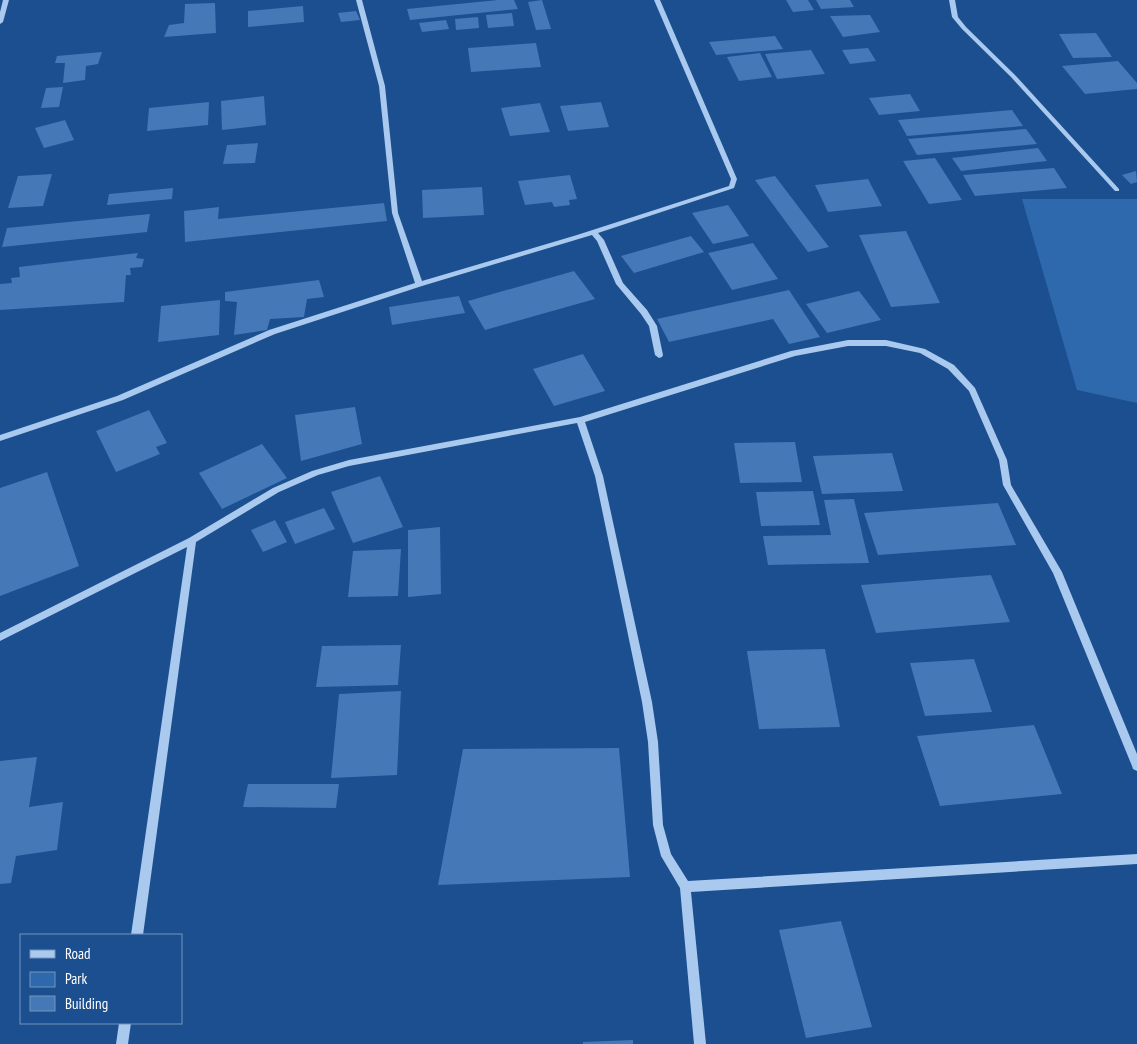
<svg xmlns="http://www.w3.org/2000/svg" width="1137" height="1044" font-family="'PT Sans Narrow',sans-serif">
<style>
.green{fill:#2e69ad}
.building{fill:#4478b7}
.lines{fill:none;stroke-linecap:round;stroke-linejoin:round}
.minor{fill:#a9c9ee;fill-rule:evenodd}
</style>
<rect width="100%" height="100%" fill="#1b4f8f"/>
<path class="green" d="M1022 199H1137V403L1077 390Z"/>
<path class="building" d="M498 0H514L518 9 410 20 407 9Z
M542 0 551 29 536 30 528 2Z
M786 0H808L814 10 793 12Z
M816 0H850L854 7 821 9Z
M215 3 216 33 164 37 169 25 184 23 185 4Z
M303 6 304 22 248 27V11Z
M356 11 360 20 341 22 338 13Z
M512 13 514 26 488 28 486 15Z
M870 15 880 32 843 37 830 16Z
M478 17 479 28 456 30 455 19Z
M446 20 449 29 422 32 419 23Z
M1096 33 1112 57 1073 58 1059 34Z
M775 36 783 49 716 55 709 42Z
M536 43 541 67 471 72 468 48Z
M868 48 876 61 850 64 842 50Z
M811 50 825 74 777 79 765 54Z
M102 52 98 64 86 66 85 80 63 83 65 63H55L57 56Z
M760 53 772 77 739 81 727 57Z
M1118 61 1137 83V89L1085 94 1062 66Z
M63 87 59 107 41 108 46 88Z
M910 94 920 111 879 115 869 98Z
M264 96 266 125 222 130 221 101Z
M209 102 208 125 147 131 149 108Z
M601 102 609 127 568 131 560 106Z
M540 103 550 132 510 136 501 108Z
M1012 110 1023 126 907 136 898 120Z
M65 120 74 140 44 148 35 128Z
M1026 129 1037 144 917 155 908 139Z
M258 143 255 163 223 164 227 145Z
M1038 148 1047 161 961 171 952 158Z
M935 158 962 200 929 204 903 161Z
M1054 168 1067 188 975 196 963 175Z
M1136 171 1137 182 1131 184 1122 175Z
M52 174 43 206 8 208 18 176Z
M570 175 577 199 569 200 570 205 554 207 552 202 525 205 518 181Z
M775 176 829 247 808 252 755 180Z
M868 179 882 206 828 212 815 185Z
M482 187 484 215 423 218 422 190Z
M173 188 172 199 107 205 109 194Z
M384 203 387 221 185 242 184 211 219 207 218 219Z
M728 205 749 236 713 244 692 213Z
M150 214 147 232 2 247 7 228Z
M906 231 940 303 891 307 859 235Z
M691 236 704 252 634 273 621 256Z
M753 243 778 279 732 290 708 253Z
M138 253 136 258 144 259 142 267 130 268 131 275H126L124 302 0 310V284L12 283 11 278 20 277 19 267Z
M574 271 595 299 485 330 468 301Z
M319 280 324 297 307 299 304 317 270 319 267 330 234 335 237 302 225 301V292Z
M789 290 820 337 789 344 773 319 669 342 657 319Z
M859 291 881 320 827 333 806 304Z
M459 296 465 313 392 325 389 307Z
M220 300 219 335 158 342 161 306Z
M583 354 605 391 554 406 533 369Z
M355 407 362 444 301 461 295 415Z
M149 410 167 443 156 447 160 454 116 472 96 431Z
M795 442 802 482 740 483 734 443Z
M262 444 287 478 222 509 199 473Z
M892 453 903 491 822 494 813 456Z
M47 472 79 566 0 596V488Z
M380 476 403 527 353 543 331 492Z
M813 491 820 525 761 526 756 492Z
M854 499 869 563 768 565 763 536 831 535 824 500Z
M998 503 1016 545 878 555 864 513Z
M324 508 335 529 295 544 285 522Z
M275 520 287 542 263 552 251 530Z
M440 527 441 594 408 597V530Z
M401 549 398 596 348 597 353 551Z
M991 575 1010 622 876 633 861 585Z
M401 645 398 685 316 687 322 646Z
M825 649 840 727 759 729 747 651Z
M974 659 992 712 925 716 910 663Z
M401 691 397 775 331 778 339 694Z
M1034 725 1062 794 940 806 917 736Z
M619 748 630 877 438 885 463 749Z
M37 757 29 807 63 802 57 850 16 856 11 883 0 884V761Z
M248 784H339L336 808 243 807Z
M841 921 872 1027 806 1038 779 930Z
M633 1040V1044H583V1042Z"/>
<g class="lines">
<path class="minor" d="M3 0H9L3 22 0 24V12Z
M356 0H362L385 86 398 213 422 281 577 235 729 186 731 179 654 0H660L737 179 734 188 598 233 604 240 623 283 647 310 657 326 663 355 662 357 659 358 655 355 649 326 641 314 616 284 597 241 592 235 422 286 275 334 123 400 0 441V435L117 396 269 330 415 283 392 213 379 86Z
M949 0H955L958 17 966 27 1015 75 1119 189V191H1115L1011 77 962 29 952 17Z
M848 340H886L925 349 954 365 975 388 1007 460 1011 485 1062 572 1137 754V771L1133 769 1132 766 1053 573 1003 485 999 460 969 391 948 369 920 353 886 346H848L795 356 585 422 603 476 652 702 658 742 663 825 671 854 688 881 1137 854V864L691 892 706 1044H694L680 888 661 856 653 825 648 742 642 702 595 476 577 423 349 466 318 475 279 492 196 542 143 935H131L187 547 0 641V633L189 538 273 488 312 471 349 460 580 417 791 351Z
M119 1023H131L128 1044H116Z"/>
</g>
<rect x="20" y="934" width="162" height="90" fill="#1b4f8f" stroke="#7695bc"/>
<rect x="30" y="950" width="25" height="8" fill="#a9c9ee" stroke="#7695bc"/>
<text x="65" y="959" font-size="15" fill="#ffffff">Road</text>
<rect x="30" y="972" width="25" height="15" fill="#2e69ad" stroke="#7695bc"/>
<text x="65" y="984" font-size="15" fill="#ffffff">Park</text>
<rect x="30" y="996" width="25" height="15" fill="#4478b7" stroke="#7695bc"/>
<text x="65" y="1009" font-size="15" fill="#ffffff">Building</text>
</svg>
